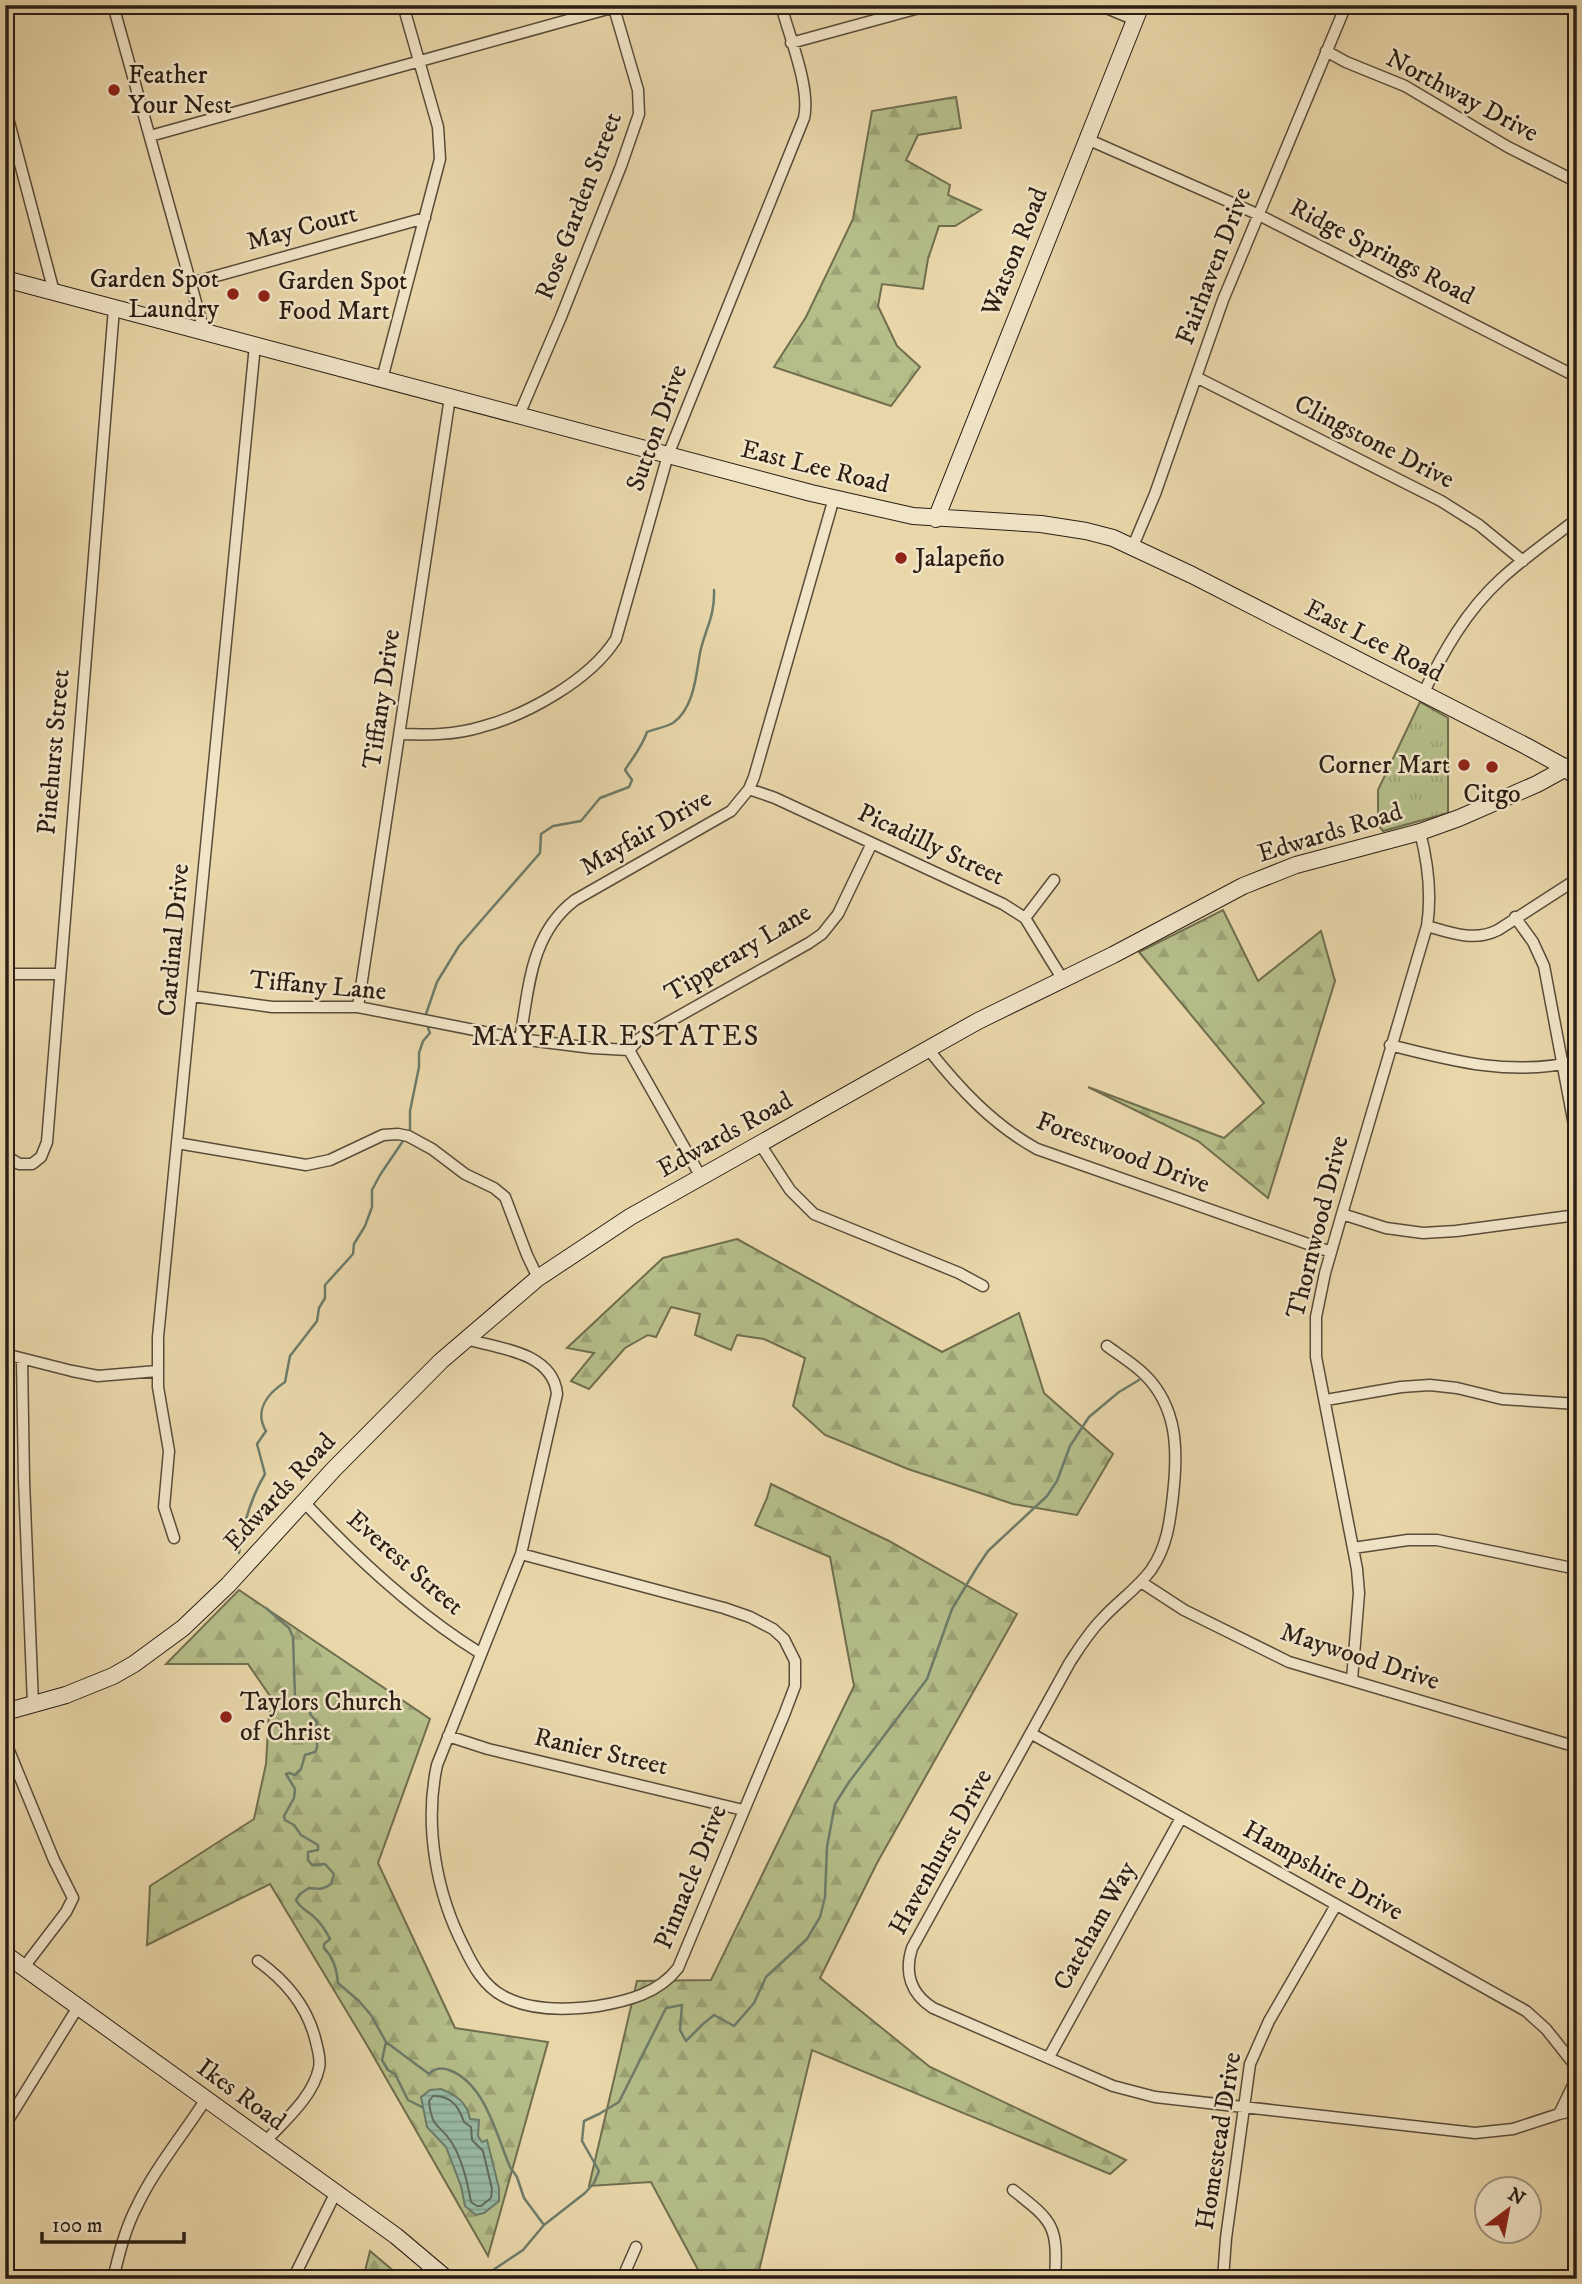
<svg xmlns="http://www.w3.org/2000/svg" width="1582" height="2284" font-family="'IM FELL DW Pica',serif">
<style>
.grass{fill:url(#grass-tufts);stroke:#706e4e;stroke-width:2}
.forest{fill:url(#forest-firs);stroke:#706e4e;stroke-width:2}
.water{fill:url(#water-rules);stroke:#6d7c6a;stroke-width:2}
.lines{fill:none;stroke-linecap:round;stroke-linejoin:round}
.shore{stroke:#626c5c;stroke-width:2}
.stream{stroke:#6d7c6a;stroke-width:2.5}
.street-casing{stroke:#5a4c3a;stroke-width:13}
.secondary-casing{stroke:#2a1e14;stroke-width:18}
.street{stroke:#f1e5c8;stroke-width:10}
.secondary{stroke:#f1e5c8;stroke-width:16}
.poi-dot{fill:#8f2418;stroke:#f1e5c8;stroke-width:2.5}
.labels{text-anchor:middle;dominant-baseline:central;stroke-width:5;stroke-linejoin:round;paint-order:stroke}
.poi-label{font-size:26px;fill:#2a1e14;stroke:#f1e5c8;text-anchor:start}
.street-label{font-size:26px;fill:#2a1e14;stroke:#f1e5c8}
.neighbourhood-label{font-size:28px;letter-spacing:2px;fill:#2a1e14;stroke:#f1e5c8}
</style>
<defs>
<pattern id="grass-tufts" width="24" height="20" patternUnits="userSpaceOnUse" patternTransform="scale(1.75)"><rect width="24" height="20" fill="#b5be89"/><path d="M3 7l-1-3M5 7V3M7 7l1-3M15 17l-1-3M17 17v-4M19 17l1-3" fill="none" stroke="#9ca375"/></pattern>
<pattern id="forest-firs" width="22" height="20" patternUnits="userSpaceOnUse" patternTransform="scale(1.75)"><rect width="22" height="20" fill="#b5be89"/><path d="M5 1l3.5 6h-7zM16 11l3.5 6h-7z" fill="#9ca375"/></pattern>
<pattern id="water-rules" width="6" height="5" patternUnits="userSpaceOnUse" patternTransform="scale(1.75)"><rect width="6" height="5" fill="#99baa4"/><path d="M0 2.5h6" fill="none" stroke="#849f8c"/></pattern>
</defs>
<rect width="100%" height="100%" fill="#e9d7aa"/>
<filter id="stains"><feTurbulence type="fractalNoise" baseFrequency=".00286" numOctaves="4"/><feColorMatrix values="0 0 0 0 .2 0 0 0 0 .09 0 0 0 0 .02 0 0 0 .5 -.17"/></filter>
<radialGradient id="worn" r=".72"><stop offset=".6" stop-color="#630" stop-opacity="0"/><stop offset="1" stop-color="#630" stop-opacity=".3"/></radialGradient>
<path class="grass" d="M1420 702 1448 718V813L1383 831 1378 825V790Z"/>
<path class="forest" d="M956 97 961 128 918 135 906 160 950 185 948 195 981 210 955 226H939L928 259 923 289 882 284 878 306 897 346 920 367 891 406 774 367 806 317 853 219 872 111Z
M1223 910 1258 981 1321 931 1335 981 1268 1198 1198 1141 1088 1087 1224 1138 1264 1103 1139 952Z
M737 1239 942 1352 1019 1313 1044 1393 1113 1454 1077 1515 1013 1504 908 1469 825 1435 793 1406 805 1358 764 1339 737 1335 731 1350 695 1335 700 1314 671 1307 656 1337 648 1335 625 1348 589 1389 571 1381 594 1353 567 1348 663 1258Z
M771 1484 889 1541 1017 1614 877 1863 820 1978 930 2067 1126 2160 1110 2174 812 2050 757 2279H703L651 2182 589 2186 637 1981 711 1980 854 1686 830 1557 755 1525 767 1498Z
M239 1590 430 1719 378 1863 455 2028 548 2042 488 2256 367 2045 270 1884 147 1945 150 1886 254 1819 266 1764 270 1696 248 1664H166Z
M370 2251 402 2278V2279H363Z"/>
<path class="water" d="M441 2089C456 2095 467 2102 470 2119L479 2120 478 2136 482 2142 487 2140 499 2188V2201L484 2213 476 2215 465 2206 461 2186 446 2147 427 2127 421 2097 430 2090Z"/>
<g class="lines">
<path class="shore" d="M433 2096C451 2095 459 2107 464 2122L471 2127 472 2140 483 2151 492 2189 491 2198 481 2206H477L471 2202C468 2185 462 2159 452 2143 440 2123 432 2131 429 2101Z"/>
<path class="stream" d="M426 1014 437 982 459 946 540 853 541 834 553 826 581 821 600 798 629 787 632 780 625 770C633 757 642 747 647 732 655 729 666 727 673 723 694 708 696 676 700 653 705 629 715 617 714 590
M410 1130V1111L419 1067V1053L423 1041 430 1033 428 1028
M239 1553C243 1525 250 1499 265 1474L257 1444 266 1431C254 1411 267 1394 285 1382L290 1356 317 1321 319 1308 325 1298V1285L353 1254 354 1244 365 1226 372 1207V1190L380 1175 403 1141
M266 1608 289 1628 293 1637 295 1698 298 1701 311 1703 313 1706 310 1714 317 1722V1748L315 1752 305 1755 301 1769 295 1775 289 1773 286 1774 295 1789 294 1798 284 1816 285 1820 294 1825 301 1835 318 1845V1850L308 1852V1860L312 1865 325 1864 334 1874 331 1884C323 1890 319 1889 309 1888L300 1894 296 1900C300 1908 306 1910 313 1916 320 1922 326 1931 330 1939L324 1944V1948C334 1958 337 1970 338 1983L359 2001 371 2015 386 2042 429 2074C435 2068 441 2067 449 2070 485 2083 496 2134 510 2167L517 2177 524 2198 544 2225
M386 2042 382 2060 388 2070 395 2074 408 2100 422 2107
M474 2279 487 2274 523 2250 544 2225 585 2193 594 2183 599 2171 582 2141 584 2121 599 2114 619 2102 666 2008 682 2005 680 2030 686 2041 703 2024 714 2015 734 2026 754 2003 766 1977 807 1939 820 1917 825 1897 827 1847 835 1804 849 1782 927 1679 952 1609 976 1569 988 1551 1047 1496 1057 1481 1070 1446 1089 1417 1119 1392 1139 1380"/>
<defs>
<path id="street" d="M113 5 204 331
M1099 5 1135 20
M791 43 930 5
M1326 51 1346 62 1405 86 1508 147 1577 182
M5 107 54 292
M150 136 622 5
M1087 139 1257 214 1577 377
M191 283 425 218
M1196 377 1441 501 1479 525 1523 561
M382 379 440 159 438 127 403 5
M519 415 561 317 621 166 639 114 638 90 614 8
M1133 546 1155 494 1223 300 1346 5
M1423 694C1443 652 1466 611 1501 579 1525 557 1552 538 1577 519
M400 734C428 735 455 735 481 727 527 715 590 680 616 639L668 455 804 118C811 88 789 36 781 5
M749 789 775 798 1003 904 1025 918 1063 980
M1515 917 1533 942 1544 966 1577 1141
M1025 918 1054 880
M1427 926C1451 933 1474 942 1498 930L1577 879
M5 974H59
M192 996 272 1007H358L520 1039 592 1048 629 1050 701 1177
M358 1007 450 397
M520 1039C529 988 530 934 575 900L731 811 749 789 754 777 834 498
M1390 1045C1452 1061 1513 1077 1577 1061
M928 1049C959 1088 992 1124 1037 1149L1331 1252
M629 1050 640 1038 809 943 822 934 838 914 872 843
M177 1143 306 1165 330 1160 383 1135 398 1134 408 1136 432 1149 465 1174 494 1188 505 1197 527 1255 538 1278
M760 1144 790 1190 814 1214 959 1273 983 1286
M5 1155 19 1164H32L41 1157 47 1142 114 308
M1342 1214 1386 1228 1423 1233 1456 1231 1577 1215
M465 1339C498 1348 553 1352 557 1394L521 1554 437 1765C424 1825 436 1893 464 1947 473 1966 484 1986 503 1996 530 2011 569 2010 598 2006 628 2001 659 1993 678 1968L784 1715 795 1686V1661L784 1639 773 1629 750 1617 724 1608 521 1554
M1107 1346C1119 1355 1134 1364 1145 1375 1178 1408 1178 1451 1173 1495 1170 1522 1167 1547 1151 1570 1137 1589 1117 1602 1102 1619 1089 1632 1080 1647 1070 1662L912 1948C904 1973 911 1994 933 2008L1113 2086 1155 2097 1475 2133 1513 2129 1559 2114 1577 2110
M5 1354 72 1371 98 1376 157 1371
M22 1359 24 1481 33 1704
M1326 1400 1401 1387 1430 1385 1457 1388 1502 1399 1577 1404
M304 1502C357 1559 414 1612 480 1653
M174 1538 164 1507 169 1451 158 1387V1337L255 345
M1353 1548 1408 1540H1437L1577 1569
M1141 1582 1184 1610 1289 1662 1577 1747
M1352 1680 1359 1593 1357 1569 1316 1357V1317L1325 1273 1342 1214 1427 926C1432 894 1428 863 1420 832
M1032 1734 1526 2011 1546 2029 1577 2068
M448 1736 488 1749 743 1810
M5 1741 54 1860 73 1898 66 1912 24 1967
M258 1961C286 1981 308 2007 316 2042 318 2050 321 2060 319 2068 313 2097 284 2121 265 2142
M1049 2057 1181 1818
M1559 2114 1577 2077
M5 2125 78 2007
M1013 2190C1054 2222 1058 2226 1055 2279
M113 2279C119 2254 125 2229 137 2206 155 2168 183 2135 206 2099
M293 2279 336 2192
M622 2279 636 2247
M1223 2279 1226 2238 1250 2064 1269 2021 1336 1905"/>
<path id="secondary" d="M5 279 811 493 913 516 1041 524 1086 531 1113 538 1192 575 1526 746 1566 768 1577 778
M936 519 1141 5
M5 1712 66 1695 113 1676 134 1664 183 1628 228 1585 334 1469 441 1361 538 1278 630 1217 978 1021 1113 955 1243 886 1296 865 1420 832 1459 818 1537 784 1577 762
M5 1954 396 2236 447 2279"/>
</defs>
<use href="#street" class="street-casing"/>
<use href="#secondary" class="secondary-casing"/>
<use href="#street" class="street"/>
<use href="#secondary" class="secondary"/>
</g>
<g class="poi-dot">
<circle cx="114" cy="90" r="7"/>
<circle cx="233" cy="294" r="7"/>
<circle cx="264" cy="296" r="7"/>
<circle cx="901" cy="558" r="7"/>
<circle cx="1464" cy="765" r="7"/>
<circle cx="1492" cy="767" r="7"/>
<circle cx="226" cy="1717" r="7"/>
</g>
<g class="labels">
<g class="poi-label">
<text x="128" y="75">Feather<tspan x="128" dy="30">Your Nest</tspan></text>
<text x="219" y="279" text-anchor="end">Garden Spot<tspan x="219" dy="30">Laundry</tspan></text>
<text x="278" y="281">Garden Spot<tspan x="278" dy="30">Food Mart</tspan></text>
<text x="915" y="558">Jalapeño</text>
<text x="1450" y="765" text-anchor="end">Corner Mart</text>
<text x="1492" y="794" text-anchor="middle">Citgo</text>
<text x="240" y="1702">Taylors Church<tspan x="240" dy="30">of Christ</tspan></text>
</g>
<g class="street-label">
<text transform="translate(1462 96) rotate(28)">Northway Drive</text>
<text transform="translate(579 206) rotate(-69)">Rose Garden Street</text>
<text transform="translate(302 228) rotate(-15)">May Court</text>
<text transform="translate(1015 252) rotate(-68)">Watson Road</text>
<text transform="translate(1382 252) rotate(27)">Ridge Springs Road</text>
<text transform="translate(1214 266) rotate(-69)">Fairhaven Drive</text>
<text transform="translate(657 428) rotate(-70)">Sutton Drive</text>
<text transform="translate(1374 442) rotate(27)">Clingstone Drive</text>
<text transform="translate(815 467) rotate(14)">East Lee Road</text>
<text transform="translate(1374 641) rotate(27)">East Lee Road</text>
<text transform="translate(382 699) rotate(-82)">Tiffany Drive</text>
<text transform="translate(54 752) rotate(-85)">Pinehurst Street</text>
<text transform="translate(646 833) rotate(-30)">Mayfair Drive</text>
<text transform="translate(1330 833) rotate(-17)">Edwards Road</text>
<text transform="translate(931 845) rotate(25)">Picadilly Street</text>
<text transform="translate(174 940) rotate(-85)">Cardinal Drive</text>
<text transform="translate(738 953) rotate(-31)">Tipperary Lane</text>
<text transform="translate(318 986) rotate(5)">Tiffany Lane</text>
<text transform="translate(725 1135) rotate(-29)">Edwards Road</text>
<text transform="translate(1123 1153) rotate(21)">Forestwood Drive</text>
<text transform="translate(1318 1227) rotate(-76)">Thornwood Drive</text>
<text transform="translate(280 1492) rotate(-47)">Edwards Road</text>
<text transform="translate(405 1563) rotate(41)">Everest Street</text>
<text transform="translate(1360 1657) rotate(18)">Maywood Drive</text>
<text transform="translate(601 1752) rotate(13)">Ranier Street</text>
<text transform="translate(941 1852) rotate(-61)">Havenhurst Drive</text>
<text transform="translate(1323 1871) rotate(29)">Hampshire Drive</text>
<text transform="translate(691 1877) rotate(-68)">Pinnacle Drive</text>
<text transform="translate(1095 1926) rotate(-61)">Cateham Way</text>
<text transform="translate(241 2095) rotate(36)">Ikes Road</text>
<text transform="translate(1219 2141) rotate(-81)">Homestead Drive</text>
</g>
<g class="neighbourhood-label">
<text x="616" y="1036">MAYFAIR ESTATES</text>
</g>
</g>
<rect width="1582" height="2284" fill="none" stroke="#e9d7aa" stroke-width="28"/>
<rect x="7" y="7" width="1568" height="2270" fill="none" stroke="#2a1e14" stroke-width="3.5"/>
<rect x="14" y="14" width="1554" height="2256" fill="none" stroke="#2a1e14" stroke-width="2"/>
<g transform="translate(1508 2210) rotate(32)"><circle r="33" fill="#f1e5c8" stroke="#a19580" stroke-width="2"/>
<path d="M0-5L12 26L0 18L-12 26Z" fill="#8f2418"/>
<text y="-10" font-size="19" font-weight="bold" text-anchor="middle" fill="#2a1e14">N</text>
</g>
<path d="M42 2232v10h142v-10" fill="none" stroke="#2a1e14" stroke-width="3.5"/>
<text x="52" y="2232" font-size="21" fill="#2a1e14" stroke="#f1e5c8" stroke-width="5" paint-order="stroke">100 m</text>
<rect width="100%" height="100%" filter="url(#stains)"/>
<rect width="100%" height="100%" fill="url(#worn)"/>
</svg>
